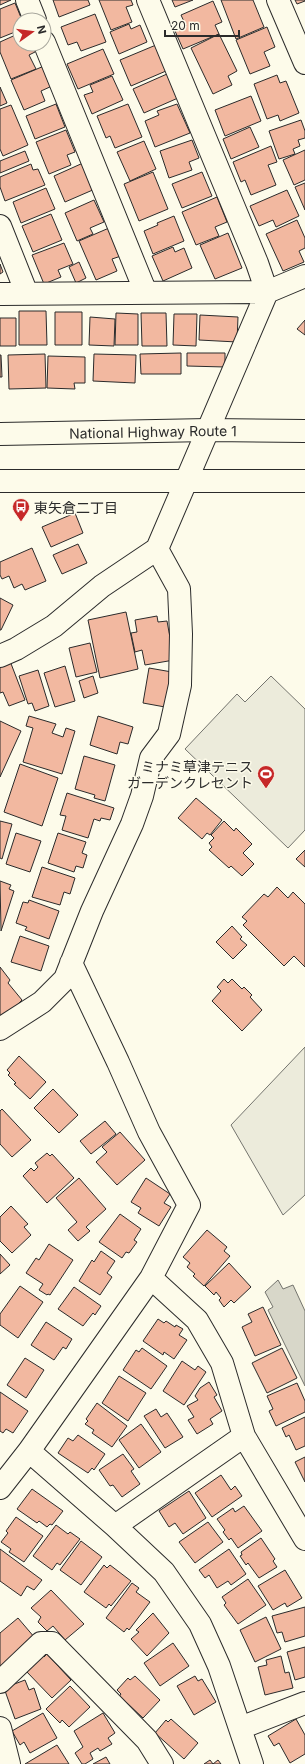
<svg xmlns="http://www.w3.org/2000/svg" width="305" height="1764" font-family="Inter,'Noto Sans JP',sans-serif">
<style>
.green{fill:#ecebdb;stroke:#74746e}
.water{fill:#d8d7c9;stroke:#74746e}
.building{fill:#f2b8a0;stroke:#2b2b2b}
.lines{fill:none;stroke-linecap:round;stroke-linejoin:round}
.street-casing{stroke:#2b2b2b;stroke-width:24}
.highway-casing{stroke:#2b2b2b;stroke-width:24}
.street{stroke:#fdfbea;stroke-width:22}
.highway{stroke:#fdfbea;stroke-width:22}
.labels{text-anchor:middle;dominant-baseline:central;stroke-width:3;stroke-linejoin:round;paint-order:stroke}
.street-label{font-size:14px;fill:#2b2b2b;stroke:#fdfbea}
.poi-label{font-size:14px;fill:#2b2b2b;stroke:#fdfbea;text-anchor:start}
</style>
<rect width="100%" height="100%" fill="#fdfbea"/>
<path class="green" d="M271 676 305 709V830L288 848 185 749 237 694 245 702Z
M305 1047V1195L283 1215 231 1125Z"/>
<path class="water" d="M278 1280 283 1289 293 1285 305 1311V1386L268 1310 273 1307 265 1292Z"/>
<path class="building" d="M0 0H11L0 5Z
M53 0H88L90 5 59 17Z
M99 0H131L133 5 126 7 132 22 111 30Z
M172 0H193L175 7Z
M221 0H253L264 27 236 39Z
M295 0H305V1L297 4Z
M213 1 222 22 215 25 219 34 183 49 175 31 186 26 181 15Z
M15 3 22 20H20V30L0 38V9Z
M95 14 106 42 81 51 77 42 68 45 61 27Z
M129 24 131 29 140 25 147 42 119 54 110 32Z
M267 27 275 47 264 52 270 66 250 74 236 40Z
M20 33V44H32L35 52 29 55 36 69 11 79 0 52V42Z
M219 34 237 71 228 76 232 85 213 94 191 48Z
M156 45 166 71 131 86 120 60Z
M103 49 114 74 78 89 67 64Z
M44 66 52 86 41 91 45 101 24 110 11 80Z
M167 74 178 98 144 113 133 89Z
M277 75 280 83 286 81 299 113 280 121 278 115 267 119 254 84Z
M112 76 123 100 92 114 84 95 93 92 90 85Z
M0 87 7 103 0 106Z
M251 96 261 121 225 136 215 110Z
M56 104 65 127 35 139 26 116Z
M128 104 142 137 115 148 110 136 106 138 97 116Z
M177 104 190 133 155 147 145 121 159 115 157 111Z
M11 105 28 145 3 156 0 149V109Z
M301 120 305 131V138L298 140 300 146 293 149 295 154 279 159 269 131Z
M250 127 259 147 231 159 223 139Z
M66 130 75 152 67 155 71 165 49 174 36 142Z
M192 140 199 158 189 162 192 170 169 178 160 151Z
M144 141 156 169 130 181 117 152Z
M271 146 277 162 268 165 276 185 251 195 245 180 241 182 233 162Z
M305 150V180L294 185 283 160Z
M25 151 29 161 0 173V161Z
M83 163 95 189 65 202 54 176Z
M31 164 33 170 38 169 45 185 5 201 0 187V177Z
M153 172 168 209 139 221 124 184Z
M202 172 212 196 182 208 172 184Z
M305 183V210L295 187Z
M46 188 55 209 21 223 13 202Z
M287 190 299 216 276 227 273 220 259 226 250 206Z
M217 197 227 222 215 227 219 236 196 245 182 212Z
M94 200 104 222 90 228 93 234 77 241 65 213Z
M51 214 62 240 33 252 22 226Z
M174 216 184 241 153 254 144 231 158 225 157 223Z
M297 220 305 238V248L299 251 304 262 283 271 266 234Z
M109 228 121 256 112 259 117 271 96 280 79 241Z
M228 233 242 268 215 279 200 245Z
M64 243 73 264 58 270 61 277 44 284 32 255Z
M173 247 175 252 184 248 192 268 163 281 152 256Z
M79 262 86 278 76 283 69 267Z
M0 264 3 272 0 274Z
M19 311H46L47 345H19Z
M55 312H82V345H55Z
M116 313 138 314V345H115Z
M141 313H166L167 346H142Z
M174 314H197L196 346 173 345Z
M200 315 238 317 237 342 199 340Z
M90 317 115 319 114 346 89 345Z
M0 318H16V346H0Z
M305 320V335L297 329Z
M181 353V374H141L140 354Z
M187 353H225V367L187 366Z
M45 354 46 388 9 389 8 355Z
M94 354 136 355 135 383 93 381Z
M0 355H1L2 377H0Z
M48 356 85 357V383H74L75 389 47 388Z
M75 513 83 533 51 547 42 527Z
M78 544 87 563 62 574 53 555Z
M32 548 46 581 25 590 22 584 14 588 9 576 2 579 0 575V562Z
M0 598 13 605 1 630H0Z
M126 612 138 669 100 678 88 620Z
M157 616 158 622 167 621 174 660 145 665 142 650 135 652 131 633 137 632 135 620Z
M90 643 97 672 76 677 69 648Z
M10 661 25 700 9 706 3 692 0 693V665Z
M65 666 75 701 55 707 44 673Z
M149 668 172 672 165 707 143 703Z
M38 670 49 706 35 711 32 703 28 704 19 676Z
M93 676 98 693 84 698 79 681Z
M29 716 56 724 52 733 63 737 66 728 75 731 62 774 23 762 33 728 26 726Z
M98 716 133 727 128 744 120 742 117 754 90 745Z
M0 721 21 731 0 777Z
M84 756 115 765 105 801 94 798 95 795 75 789Z
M20 764 58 778 42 826 4 812Z
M67 793 114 808 110 820 101 818 100 821 94 819 88 838 62 830 66 816 60 815Z
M196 798 222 820 210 835 207 833 202 839 178 818Z
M0 821 12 824 2 859 0 858Z
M224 821 234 831 236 828 252 844 243 853 254 864 242 876 231 866 229 868 209 850 212 847 209 843 214 838 211 835Z
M16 833 41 841 30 872 6 864Z
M58 833 86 842 82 853 87 855 83 868 76 866 74 872 48 863Z
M305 850V867L296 859Z
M42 867 75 878 70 894 64 892 60 905 32 897Z
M0 881 11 885 9 889 14 891 1 931Z
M277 887 288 898 293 892 305 904V967L294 956 284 966 243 925 247 921 242 917 264 894 268 897Z
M29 900 59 911 49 939 25 930 27 927 16 923 23 902 28 903Z
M232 926 242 937 240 939 247 945 233 959 216 942Z
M20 936 49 946 41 971 11 962Z
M0 967 10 980 8 983 22 1000 18 1004 21 1007 0 1018Z
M224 979 228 983 232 979 242 989 244 987 252 995 250 997 262 1010 242 1031 212 1001 221 991 217 987Z
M19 1056 46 1082 30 1099 14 1084 16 1083 8 1075 10 1073 7 1070Z
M53 1089 78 1115 59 1133 34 1108Z
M2 1109 31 1140 12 1157 0 1144V1111Z
M105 1121 116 1134 91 1154 80 1141Z
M120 1132 145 1160 117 1185 96 1162 107 1152 102 1147Z
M47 1153 50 1156 52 1154 74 1178 47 1203 23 1176 31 1168 34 1171 38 1167 35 1163Z
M79 1178 106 1209 86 1227 90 1231 78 1241 68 1230 77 1222 56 1198Z
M146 1178 170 1194 164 1203 171 1207 159 1226 138 1213 141 1208 131 1202Z
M11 1206 28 1224 24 1227 31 1235 12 1253 0 1241V1217Z
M120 1214 141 1229 134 1240 137 1242 129 1253 126 1252 122 1258 99 1242Z
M207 1230 227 1247 224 1251 230 1256 204 1286 193 1276 195 1274 187 1267 190 1263 183 1257Z
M49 1244 73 1260 50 1295 48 1294 47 1295 39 1290 43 1284 26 1273 36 1258 39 1260Z
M101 1251 115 1261 107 1273 112 1277 100 1295 79 1281 92 1260 94 1262Z
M0 1254 10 1265 0 1274Z
M229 1263 251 1287 234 1303 231 1300 224 1307 219 1300 221 1298 216 1292 214 1295 205 1286Z
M20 1286 43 1302 18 1338 0 1325V1314Z
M74 1287 101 1306 95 1315 93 1313 83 1326 58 1309Z
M263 1307 281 1345 255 1356 242 1327 252 1322 248 1314Z
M158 1319 164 1323 166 1321 175 1327 176 1325 183 1329 179 1335 187 1340 174 1359 164 1352 163 1355 143 1341Z
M46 1322 72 1339 66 1349 63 1347 54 1360 31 1345Z
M142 1348 167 1366 151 1389 123 1370 136 1350 139 1352Z
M282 1348 297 1378 267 1393 252 1363Z
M25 1358 44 1370 26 1398 7 1385Z
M182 1361 195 1370 198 1366 206 1372 184 1405 163 1391Z
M119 1376 146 1393 128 1421 102 1403Z
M209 1382 217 1395 214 1397 222 1411 210 1419 213 1424 197 1434 188 1420 194 1417 187 1406 198 1400 195 1396 200 1388Z
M297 1383 305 1401V1412L276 1426 269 1411 273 1409 267 1396Z
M0 1392 28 1411 13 1433 6 1429 3 1433 0 1431Z
M97 1403 127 1426 112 1447 92 1433 94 1430 85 1424 88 1421 86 1419Z
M156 1409 161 1417 167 1413 183 1437 165 1448 144 1416Z
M305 1417V1446L296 1450 289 1435 286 1437 282 1428Z
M141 1424 161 1452 139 1468 119 1440Z
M78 1435 105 1454 94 1470 92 1468 88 1473 58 1453 68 1438 73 1441Z
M123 1454 134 1469 131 1471 140 1484 122 1497 113 1485 110 1486 99 1470Z
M305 1457V1482L295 1462Z
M221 1475 231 1490 235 1486 242 1496 212 1517 195 1493Z
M32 1489 63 1511 52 1525 50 1524 47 1527 39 1521 37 1523 17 1509Z
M189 1491 206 1518 183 1534 175 1523 169 1527 159 1511Z
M244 1506 262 1531 238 1548 231 1538 229 1540 223 1532 225 1530 217 1519 233 1508 235 1512Z
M16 1517 43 1536 24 1562 9 1552 11 1549 1 1542 8 1533 6 1531Z
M208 1522 223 1542 195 1563 179 1542Z
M56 1525 68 1534 70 1532 80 1539 60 1565 57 1563 52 1570 33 1556Z
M261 1538 275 1559 273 1561 277 1567 259 1578 248 1563 246 1565 240 1556 242 1555 241 1552Z
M81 1541 102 1557 81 1585 60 1570Z
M0 1549 42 1580 34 1590 27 1586 21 1596 0 1581Z
M229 1549 246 1574 231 1585 228 1581 217 1588 209 1575 205 1578 199 1570Z
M104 1565 107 1568 110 1565 131 1581 111 1606 109 1604 106 1608 84 1592Z
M285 1570 302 1598 287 1607 285 1603 273 1610 258 1586Z
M248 1579 266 1605 238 1624 224 1605 226 1603 222 1597Z
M132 1583 139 1588 136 1592 150 1602 129 1630 127 1628 124 1632 106 1618Z
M51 1590 84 1624 65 1640 53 1626 47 1631 38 1622 41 1617 31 1608Z
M305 1607V1636L285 1642 282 1632 277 1633 272 1616Z
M153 1613 169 1633 147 1656 131 1639 139 1632 136 1630Z
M266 1617 281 1649 255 1662 240 1630Z
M18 1618 35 1638 0 1667V1633Z
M173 1643 189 1666 160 1686 144 1663Z
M305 1647V1677L295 1680 287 1652Z
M41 1653 44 1657 47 1654 71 1680 52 1698 26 1671Z
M281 1656 285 1673 289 1672 293 1688 265 1695 258 1667 267 1665 266 1660Z
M135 1676 160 1700 143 1718 127 1703 125 1704 118 1698 121 1694 117 1690 128 1678 130 1680Z
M195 1676 198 1681 202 1679 216 1702 194 1715 177 1686Z
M25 1680 29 1690 34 1688 41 1709 15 1719 4 1688Z
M70 1686 90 1707 69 1727 62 1720 60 1723 46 1709Z
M43 1713 57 1738 30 1753 24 1742 20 1745 12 1731Z
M103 1713 115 1733 108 1738 112 1744 100 1751 98 1748 90 1753 93 1759 85 1764H82L75 1753 83 1747 74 1731Z
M171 1719 198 1743 184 1759 155 1733 166 1720 168 1722Z
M296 1719 305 1735V1754L290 1763 279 1743 274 1746 268 1736Z
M57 1745 69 1764H25Z
M106 1757 110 1764H93Z
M210 1760 213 1764 218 1760 221 1764H204Z"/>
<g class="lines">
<defs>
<path id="street" d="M27 0 35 20
M278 0 305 63
M44 42 146 293
M0 226 27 294
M0 294 267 292 305 276
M0 656 16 649 54 626 102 586 157 549 267 292 257 263 148 0
M71 963 118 1062 149 1132 189 1205 151 1278 197 1320 222 1363 244 1436 115 1526 164 1572 200 1624 219 1666 252 1764
M0 1029 42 1002 65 979 92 911 132 824 142 796 151 758 169 734 180 685 181 634 179 589 157 549
M244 1436 305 1539
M29 1451 115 1526
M0 1488 29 1451 151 1278
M0 1682 41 1643H52L147 1740 162 1764
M0 1728 9 1764
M240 1728 305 1703"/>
<g id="highway">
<path id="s1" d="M0 434 208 430 305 431"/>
<path d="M0 481H305"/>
</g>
</defs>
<use href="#street" class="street-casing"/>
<use href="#highway" class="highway-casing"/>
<use href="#street" class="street"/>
<use href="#highway" class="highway"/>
</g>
<defs>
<symbol id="bus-pin" viewBox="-11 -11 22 30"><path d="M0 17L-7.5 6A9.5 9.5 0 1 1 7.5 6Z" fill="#c62828" stroke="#fdfbea"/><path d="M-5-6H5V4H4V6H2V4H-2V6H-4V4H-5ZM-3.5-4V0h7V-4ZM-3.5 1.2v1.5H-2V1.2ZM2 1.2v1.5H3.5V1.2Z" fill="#fff"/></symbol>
<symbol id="stadium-pin" viewBox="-11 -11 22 30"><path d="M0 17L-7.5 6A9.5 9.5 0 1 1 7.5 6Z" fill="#c62828" stroke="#fdfbea"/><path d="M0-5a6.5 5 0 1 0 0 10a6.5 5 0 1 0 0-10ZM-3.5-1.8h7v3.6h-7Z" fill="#fff"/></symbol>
</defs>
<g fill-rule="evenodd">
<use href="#bus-pin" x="11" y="497" width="20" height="27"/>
<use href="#stadium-pin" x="256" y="764" width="20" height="27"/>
</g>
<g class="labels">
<g class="street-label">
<text stroke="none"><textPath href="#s1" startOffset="153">National Highway Route 1</textPath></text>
</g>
<g class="poi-label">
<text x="34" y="507">東矢倉二丁目</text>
<text x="253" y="766" text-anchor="end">ミナミ草津テニス<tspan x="253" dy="16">ガーデンクレセント</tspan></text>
</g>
</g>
<g transform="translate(32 32) rotate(76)"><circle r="19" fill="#fdfbea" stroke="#a9a89e"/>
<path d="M0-3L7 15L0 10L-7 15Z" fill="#c62828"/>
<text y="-6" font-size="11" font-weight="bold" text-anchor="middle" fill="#2b2b2b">N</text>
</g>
<path d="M165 30v6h74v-6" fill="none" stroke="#2b2b2b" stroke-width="2"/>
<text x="171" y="30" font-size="12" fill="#2b2b2b" stroke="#fdfbea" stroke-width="3" paint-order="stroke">20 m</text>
</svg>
